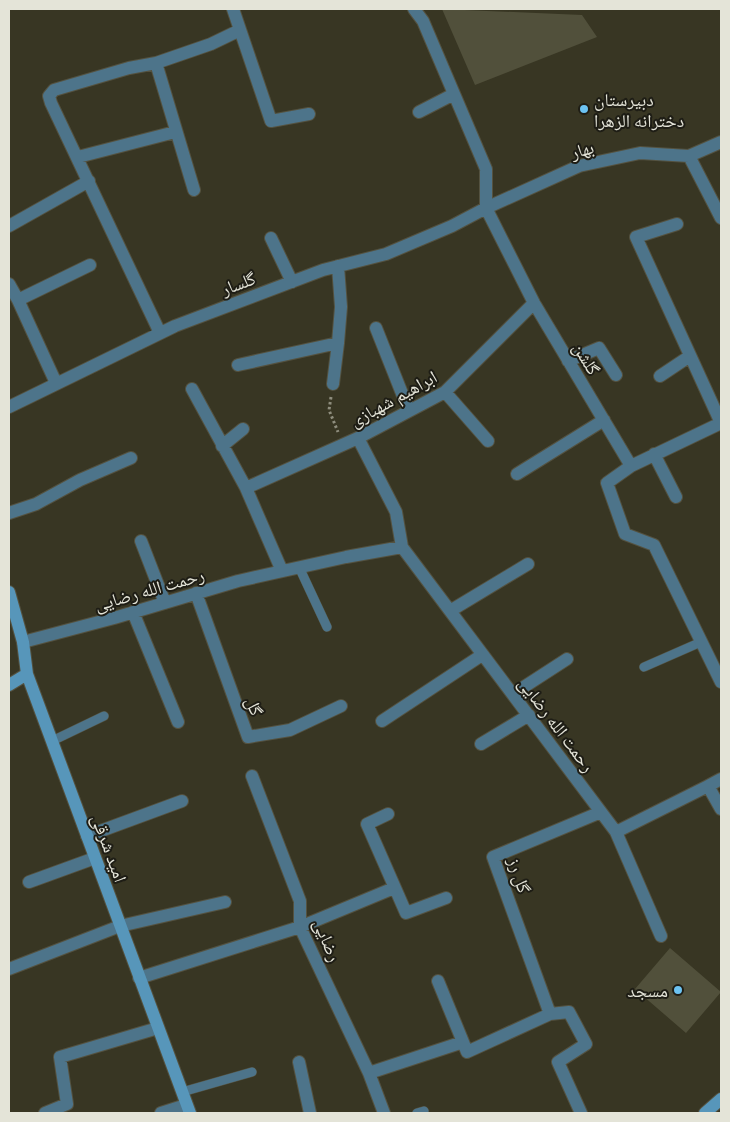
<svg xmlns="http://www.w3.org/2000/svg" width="730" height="1122" font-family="'Exo 2','Noto Naskh Arabic',sans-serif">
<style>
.building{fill:#51503b}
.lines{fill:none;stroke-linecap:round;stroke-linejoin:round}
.lane-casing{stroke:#545240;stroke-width:10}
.street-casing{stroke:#545240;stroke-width:14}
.secondary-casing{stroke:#545240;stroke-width:14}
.path{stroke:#8f8e7e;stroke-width:3;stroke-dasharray:2.5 2.5;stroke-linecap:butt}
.lane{stroke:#4d748a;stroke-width:9}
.street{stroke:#4d748a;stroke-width:12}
.secondary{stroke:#5796ba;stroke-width:12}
.poi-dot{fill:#6cc3f2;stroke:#1e1d15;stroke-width:2}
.labels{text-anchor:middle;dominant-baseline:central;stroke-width:4;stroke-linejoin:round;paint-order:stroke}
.poi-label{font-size:18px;fill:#e4e4d8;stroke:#1e1d15;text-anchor:start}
.street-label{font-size:18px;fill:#e4e4d8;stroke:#1e1d15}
</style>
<rect width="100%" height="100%" fill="#383623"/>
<path class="building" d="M442 9 582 15 597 37 475 85Z
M670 948 721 992 686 1033 635 989Z"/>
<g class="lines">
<defs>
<path id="lane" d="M299 567 327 627
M644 667 701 642
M52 741 104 716
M182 1092 252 1072
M417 1113 424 1111"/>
<path id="street" d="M233 9 271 121 309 114
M414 9 423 21 486 169V208L534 303 631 466 607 483 625 534 654 545 721 682
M156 63 129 68 54 90 49 96 51 103 160 333
M419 112 454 94
M689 156 721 218
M78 157 175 132
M194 190 156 63 211 44 240 30
M677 224 636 237 721 423
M9 226 89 181
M271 238 292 282
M9 284 18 300 56 383
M18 300 90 265
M376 328 409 411
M568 361 599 348 616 375
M238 365 338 343
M660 376 690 356
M333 384 338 343 341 307 338 266
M192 389 246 488 282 571
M445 392 488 441
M9 407 175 326 323 270 386 254 452 226 486 208 579 166 640 153 689 156 721 142
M358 438 396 512 402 547 616 832 661 936
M222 446 243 429
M654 454 676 497
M631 466 721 423
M517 474 604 420
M246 488 358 438 445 392 534 303
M9 513 36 504 80 480 131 458
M141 541 165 603
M196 593 248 737 290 730 341 706
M450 611 528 564
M133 612 178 722
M23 642 114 618 238 581 346 557 402 547
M513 694 567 659
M382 721 482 655
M481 744 529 715
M252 776 300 901V927L369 1073 384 1113
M721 779 708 786 721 809
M388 814 367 824 406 913 446 898
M616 832 708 786
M87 836 182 801
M29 882 95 858
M9 969 120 926 225 902
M139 978 300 927 394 888
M438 981 463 1042
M550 1014 493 857 601 812
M299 1062 310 1113
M369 1073 463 1042 467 1052 550 1014 569 1012 586 1044 558 1062 581 1113
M45 1113 67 1104 60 1057 158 1028
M161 1113 186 1105"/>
<path id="secondary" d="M9 592 23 642 27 674 190 1113
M9 685 27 674
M705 1113 721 1099"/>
</defs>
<use href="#lane" class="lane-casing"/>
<use href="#street" class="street-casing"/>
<use href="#secondary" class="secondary-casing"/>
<path class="path" d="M331 397 329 410 338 432"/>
<use href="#lane" class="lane"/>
<use href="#street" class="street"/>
<use href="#secondary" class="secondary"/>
</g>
<g class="poi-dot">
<circle cx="584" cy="109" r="5"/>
<circle cx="678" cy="990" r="5"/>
</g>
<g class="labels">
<g class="poi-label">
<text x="594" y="99">دبيرستان<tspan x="594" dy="21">دخترانه الزهرا</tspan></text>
<text x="668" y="990" text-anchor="end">مسجد</text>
</g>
<g class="street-label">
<text transform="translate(582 149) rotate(-16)">بهار</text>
<text transform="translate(238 283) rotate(-21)">گلسار</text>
<text transform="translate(587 358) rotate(59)">گلشن</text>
<text transform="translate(393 398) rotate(-29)">ابراهیم شهبازی</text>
<text transform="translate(149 589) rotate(-16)">رحمت الله رضایی</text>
<text transform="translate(255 706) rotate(70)">گل</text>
<text transform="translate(557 724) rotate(53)">رحمت الله رضایی</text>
<text transform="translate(110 848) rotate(70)">امید شرقی</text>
<text transform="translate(520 875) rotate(72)">گل رز</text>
<text transform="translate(328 940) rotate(68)">رضایی</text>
</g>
</g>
<rect width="730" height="1122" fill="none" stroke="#e4e4d8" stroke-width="20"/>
</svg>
